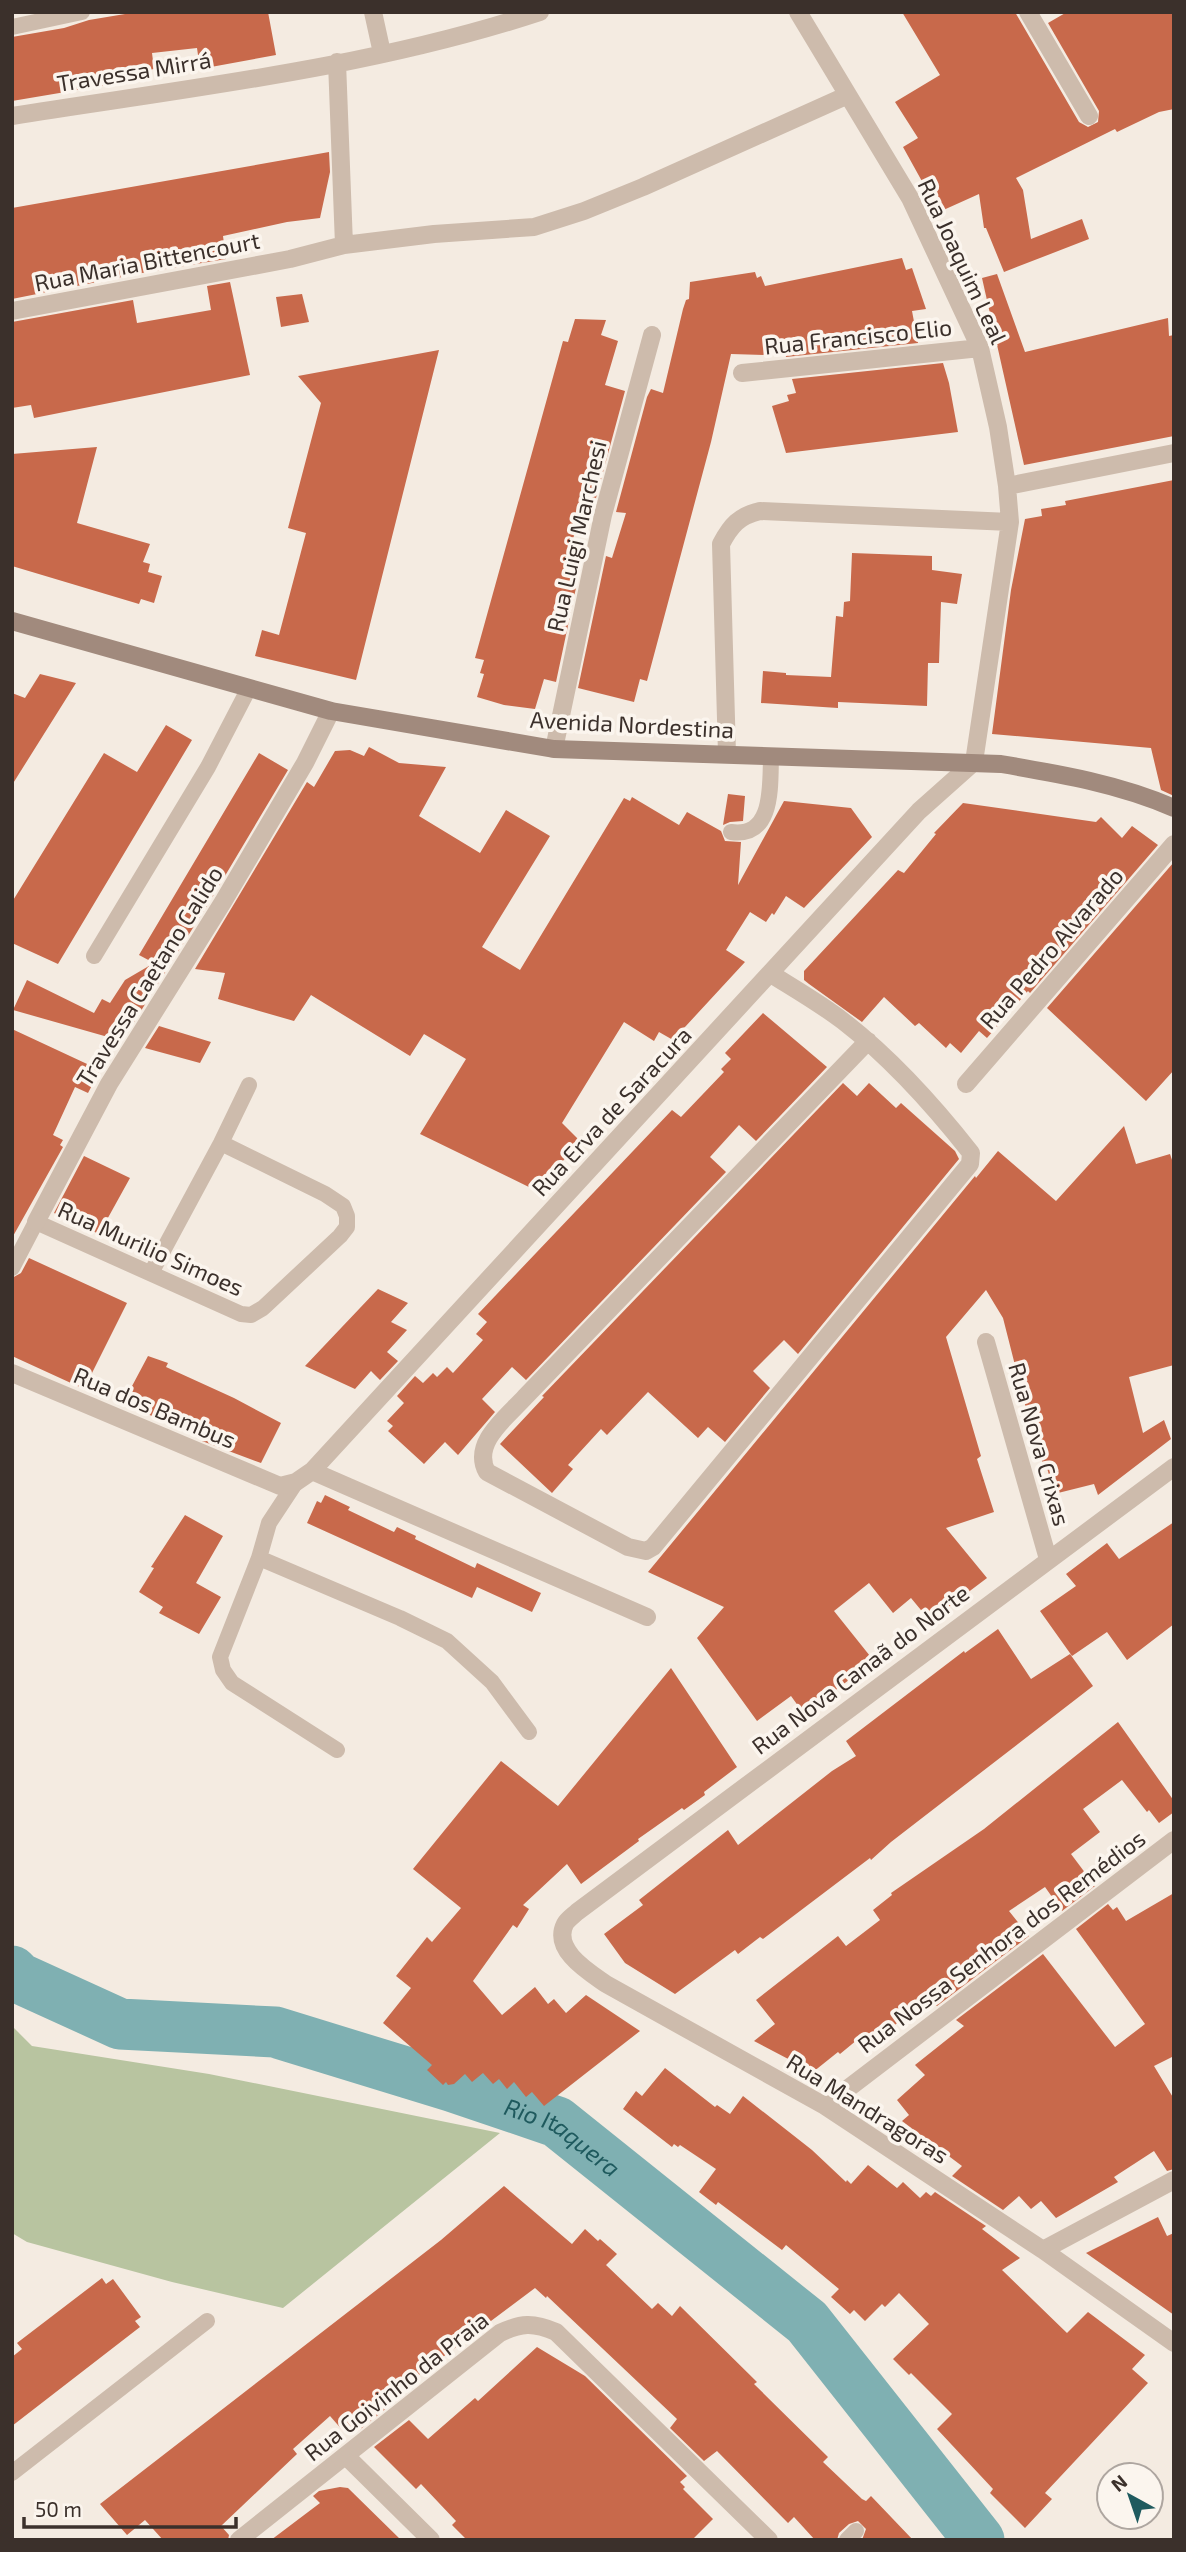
<svg xmlns="http://www.w3.org/2000/svg" width="1186" height="2552" font-family="'Exo 2',sans-serif">
<style>
.green{fill:#b8c4a0}
.lines{fill:none;stroke-linecap:round;stroke-linejoin:round}
.river{stroke:#7fb0b2;stroke-width:51}
.building{fill:#c8694b}
.service{stroke:#cdbbac;stroke-width:16}
.minor{stroke:#cdbbac;stroke-width:18}
.secondary{stroke:#a18a7d;stroke-width:18}
.labels{text-anchor:middle;dominant-baseline:central;stroke-width:7;stroke-linejoin:round;paint-order:stroke}
.street-label{font-size:23px;fill:#3b302b;stroke:#fbf5ee}
.water-label{font-size:24px;font-style:italic;fill:#1f5a5e;stroke:#fbf5ee}
</style>
<rect width="100%" height="100%" fill="#f4ebe1"/>
<path class="green" d="M12 2026 32 2046 209 2074 500 2133 283 2308 172 2282 27 2242 12 2233Z"/>
<g class="lines">
<path class="river" id="s1" d="M12 1971 19 1978 120 2024 275 2032 451 2086 557 2122 807 2322 979 2540"/>
</g>
<path class="building" d="M137 12H268L276 55 200 69 197 48 152 53 154 69 106 78 107 85 12 101V37L64 28 89 20Z
M902 12H1015L1079 122 1088 127 1098 122 1099 111 1048 23 1067 12H1174V109L1159 112 1117 132 1115 129 1016 178 1023 190 1031 239 1082 219 1089 239 1004 272 986 228H984L979 194 939 212 903 147 918 138 895 102 940 75Z
M329 152 330 172 320 218 287 222 223 236 226 259 142 273 12 299V208Z
M902 258 906 270 912 268 926 309 912 311 918 343 786 357 785 352 767 355 731 354 711 442 647 681 640 679 634 702 578 688 606 556 612 558 626 513 616 512 647 397 651 389 663 393 683 309 686 300 689 299 690 282 755 272 757 278 761 276 765 286Z
M997 274 1025 352 1168 318 1169 336 1174 335V436L1024 465 982 278Z
M230 282 250 375 34 418 31 405 12 408V322L133 300 137 323 211 310 207 286Z
M302 294 309 322 281 327 276 297Z
M575 319 606 320 601 335 618 341 605 385 625 391 593 509 582 508 571 546 584 550 556 682 544 679 535 709 504 705 477 697 484 674 480 673 484 660 475 658 563 341 568 342Z
M439 350 356 680 255 656 262 630 279 635 306 533 288 528 321 403 298 376Z
M943 363 949 383 958 432 786 453 772 406 789 401 787 395 796 393 792 379Z
M97 447 77 523 150 544 143 562 150 564 148 572 162 576 154 603 141 599 139 604 12 566V454Z
M1174 480V796L1161 790 1151 748 992 734 1011 590 1025 519 1042 516 1041 509 1066 505 1065 501Z
M852 553 932 556V570L962 574 957 604 941 602 939 663H928L927 706 838 702V708L761 703 763 671 786 673V675L831 677 836 616 843 617 844 602 850 601Z
M40 674 76 683 12 785V693L25 698Z
M166 725 192 740 58 964 12 943V902L104 753 137 772Z
M369 747 399 763 446 767 419 816 480 853 506 810 550 836 482 947 520 970 624 798 630 801 632 797 679 825 687 812 721 831 725 841 741 842 738 885 784 801 851 808 872 837 804 908 786 896 774 915 772 913 766 922 750 912 726 950 745 962 673 1040 659 1032 654 1041 624 1022 562 1123 581 1142 535 1190 420 1134 466 1059 424 1034 410 1056 311 995 294 1021 218 999 225 973 195 969 307 782 314 787 335 751 350 750 364 756Z
M259 753 288 770 213 896 122 1041 13 1010 27 980 94 1013 102 999 110 1003 125 980 154 963 139 955Z
M728 794 745 796 743 821 730 822 723 825Z
M963 803 1096 822 1101 817 1122 838 1132 826 1158 845 1030 993 1028 991 987 1038 979 1031 961 1053 950 1043 946 1048 919 1023 915 1026 884 997 862 1022 809 984 804 980V971L898 870 904 873 936 834 934 833Z
M1174 862V1070L1146 1101 1047 1008Z
M763 1013 827 1067 756 1141 739 1125 710 1157 726 1172 526 1380 512 1367 482 1399 495 1412 458 1455 445 1442 424 1464 388 1431 393 1426 387 1421 404 1403 397 1396 415 1376 423 1383 433 1373 437 1377 447 1367 453 1373 483 1340 476 1334 487 1322 478 1314 672 1110 681 1117 724 1072 721 1069 731 1059 725 1053Z
M159 1026 211 1042 200 1063 145 1048Z
M12 1029 100 1070 88 1093 75 1087 53 1135 63 1140 60 1145 63 1147 12 1238Z
M843 1083 857 1096 869 1083 896 1108 901 1103 955 1151 959 1159 798 1354 784 1340 753 1371 770 1388 725 1442 708 1427 698 1438 648 1392 607 1435 601 1429 568 1465 573 1469 552 1493 500 1444 544 1397 542 1396Z
M1124 1126 1136 1164 1170 1154 1174 1166V1365L1129 1377 1143 1433 1164 1420 1171 1439 1098 1495 1094 1484 1054 1494 1046 1464H1043L1032 1432 1003 1318 986 1290 946 1337 981 1456 977 1459 994 1512 946 1528 987 1578 930 1621 911 1598 893 1613 869 1583 834 1611 874 1661 804 1714 791 1696 757 1721 697 1638 724 1607 648 1572 975 1176 976 1178 998 1151 1056 1201Z
M84 1156 130 1178 99 1234 54 1213Z
M29 1258 127 1303 84 1389 12 1356V1278L21 1273Z
M378 1289 408 1303 391 1322 407 1330 387 1352 398 1361 380 1380 371 1371 355 1389 305 1366Z
M148 1356 168 1363 166 1367 234 1398 281 1423 261 1463 202 1441 203 1439 123 1403Z
M325 1495 350 1507 348 1510 394 1532 397 1527 416 1536 415 1539 475 1568 477 1563 541 1593 532 1612 477 1587 472 1598 307 1523 317 1501 321 1503Z
M185 1515 223 1536 196 1583 221 1597 199 1634 159 1613 163 1607 139 1592 154 1568 151 1567Z
M1174 1522V1624L1127 1660 1107 1632 1072 1656 1040 1611 1076 1586 1066 1574 1107 1543 1119 1559Z
M998 1629 1031 1679 1070 1654 1093 1686 891 1842 871 1860 870 1858 763 1939 760 1937 738 1954 735 1950 675 1994 625 1963 604 1934 643 1905 639 1900 728 1830 738 1845 832 1771 856 1756 846 1741 964 1651 965 1653Z
M671 1668 737 1767 704 1792 705 1795 684 1810 682 1808 638 1839 639 1841 581 1884 567 1864 523 1905 529 1909 517 1928 513 1925 473 1981 502 2015 535 1987 548 2004 554 1999 566 2013 586 1995 640 2031 544 2106 532 2092 526 2097 514 2082 507 2089 499 2079 493 2084 483 2073 472 2082 465 2074 454 2084 448 2085 446 2082 443 2085 427 2070 432 2065 383 2023 411 1988 396 1976 427 1937 432 1942 461 1908 413 1869 501 1761 558 1806Z
M1118 1722 1174 1801V1812L1159 1823 1149 1810 1147 1812 1122 1780 1083 1809 1100 1832 1071 1854 1095 1886 1062 1911 1045 1887 1009 1911 1029 1936 937 2006 929 2000 885 2032 880 2027 866 2038 863 2035 840 2054 838 2052 813 2072 754 2041 775 2024 756 2000 838 1936 846 1946 880 1920 873 1910 892 1895 891 1893 984 1829Z
M1174 1893V2056L1154 2066 1174 2099V2169L1167 2171 1154 2151 1114 2177 1118 2182 1056 2218 1041 2201 1031 2209 1019 2196 1003 2210 952 2176 962 2166 902 2121 909 2115 897 2100 925 2075 915 2065 964 2026 956 2020 1043 1954 1115 2047 1145 2024 1076 1929 1108 1904 1113 1910 1117 1907 1126 1921Z
M665 2068 715 2107 717 2105 730 2114 743 2096 812 2150 846 2182 847 2180 851 2184 868 2165 897 2188 903 2182 920 2198 926 2192 931 2196 935 2192 986 2226 982 2229 1020 2258 1002 2270 1067 2333 1088 2312 1145 2355 1132 2369 1148 2383 1045 2493 1052 2499 1025 2528 990 2493 993 2489 937 2429 952 2414 911 2373 909 2375 893 2359 929 2324 899 2293 885 2307 882 2304 865 2321 854 2310 850 2314 831 2297 839 2289 786 2245 782 2250 718 2202 716 2205 699 2192 716 2169 680 2145 678 2147 674 2144 672 2147 623 2109 636 2091 642 2096Z
M504 2186 572 2244 585 2229 598 2241 600 2239 617 2254 606 2265 652 2309 658 2303 672 2316 680 2306 757 2382 754 2384 828 2457 823 2462 862 2499 866 2501 871 2496 913 2540H862L866 2529 858 2521 849 2524 839 2533 837 2540H815L794 2517 788 2523 717 2451 704 2461 670 2428 677 2419 547 2296 546 2298 535 2288 388 2398 393 2403 358 2431 352 2426 344 2432 330 2416 293 2449 297 2454 221 2526 229 2535 228 2540H163L145 2520 127 2535 100 2504 441 2240Z
M1158 2217 1167 2236 1174 2233V2315L1086 2253Z
M102 2278 106 2284 113 2279 141 2317 135 2321 140 2327 12 2426V2357L22 2349 17 2343Z
M537 2347 585 2376 687 2476 680 2482 685 2487 683 2489 713 2519 692 2540H467L452 2525 456 2521 421 2484 416 2489 374 2447 409 2420 428 2439 475 2398 478 2401Z
M340 2487 348 2488 401 2540H271L320 2503 313 2496 319 2491Z"/>
<g class="lines">
<path class="service" d="M12 27 82 12
M731 832C774 838 770 786 771 756
M94 956 208 767 249 688
M12 1268 36 1222 241 1314 251 1315 263 1308 340 1236 347 1227V1216L343 1206 325 1194 221 1143
M151 1273 221 1143 249 1085
M296 1482 269 1523 259 1558 220 1657 223 1670 232 1683 337 1750
M259 1558 400 1618 447 1641 492 1682 529 1732
M12 2473 207 2321
M847 2540 856 2531"/>
<path class="minor" d="M373 12 382 53
M1028 12 1089 116
M337 62 344 245
M12 116C189 88 370 68 540 12
M12 311 290 259 344 245 434 234 534 227 584 211 643 187 848 95
M742 373 980 348
M1007 486 1174 453
M554 749 603 515 652 335
M727 754 721 544C731 525 739 516 760 511L1010 522
M771 974C795 989 821 1004 843 1021 891 1058 934 1106 971 1153L970 1164 653 1547 646 1551 628 1547 487 1472C471 1443 507 1417 525 1397L868 1041
M966 1084 1174 844
M36 1222 109 1084 223 902 305 763 331 711
M986 1342 1048 1559
M12 1373 280 1486 296 1482 312 1471 919 811 974 762 1010 522 1007 486 998 427 980 348 910 198 798 12
M1174 1467 577 1912C574 1915 567 1920 565 1924 552 1950 589 1972 606 1984L825 2106 1043 2250 1174 2343
M312 1471 647 1617
M825 2106 1174 1840
M1043 2250 1174 2180
M346 2456 431 2540
M239 2540 500 2333C521 2323 533 2322 556 2332L769 2540"/>
<path class="secondary" d="M12 621 331 711 554 749 1001 764C1060 774 1119 784 1174 808"/>
</g>
<g class="labels">
<g class="street-label">
<text transform="translate(134 71) rotate(-9)">Travessa Mirrá</text>
<text transform="translate(147 261) rotate(-11)">Rua Maria Bittencourt</text>
<text transform="translate(963 261) rotate(65)">Rua Joaquim Leal</text>
<text transform="translate(858 336) rotate(-6)">Rua Francisco Elio</text>
<text transform="translate(576 536) rotate(-77)">Rua Luigi Marchesi</text>
<text transform="translate(632 724) rotate(3)">Avenida Nordestina</text>
<text transform="translate(1051 948) rotate(-49)">Rua Pedro Alvarado</text>
<text transform="translate(149 976) rotate(-58)">Travessa Caetano Calido</text>
<text transform="translate(611 1111) rotate(-47)">Rua Erva de Saracura</text>
<text transform="translate(151 1248) rotate(24)">Rua Murilio Simoes</text>
<text transform="translate(155 1407) rotate(23)">Rua dos Bambus</text>
<text transform="translate(1040 1444) rotate(74)">Rua Nova Crixas</text>
<text transform="translate(860 1669) rotate(-37)">Rua Nova Canaã do Norte</text>
<text transform="translate(1001 1941) rotate(-37)">Rua Nossa Senhora dos Remédios</text>
<text transform="translate(868 2108) rotate(32)">Rua Mandragoras</text>
<text transform="translate(396 2386) rotate(-38)">Rua Goivinho da Praia</text>
</g>
<g class="water-label">
<text stroke="none"><textPath href="#s1" startOffset="584">Rio Itaquera</textPath></text>
</g>
</g>
<rect width="1186" height="2552" fill="none" stroke="#3b302b" stroke-width="28"/>
<g transform="translate(1130 2496) rotate(320)"><circle r="33" fill="#fbf5ee" stroke="#aea6a0" stroke-width="2"/>
<path d="M0-5L12 26L0 18L-12 26Z" fill="#1f5a5e"/>
<text y="-10" font-size="19" font-weight="bold" text-anchor="middle" fill="#3b302b">N</text>
</g>
<path d="M24 2517v10h212v-10" fill="none" stroke="#3b302b" stroke-width="3.5"/>
<text x="35" y="2517" font-size="21" fill="#3b302b" stroke="#fbf5ee" stroke-width="5" paint-order="stroke">50 m</text>
</svg>
